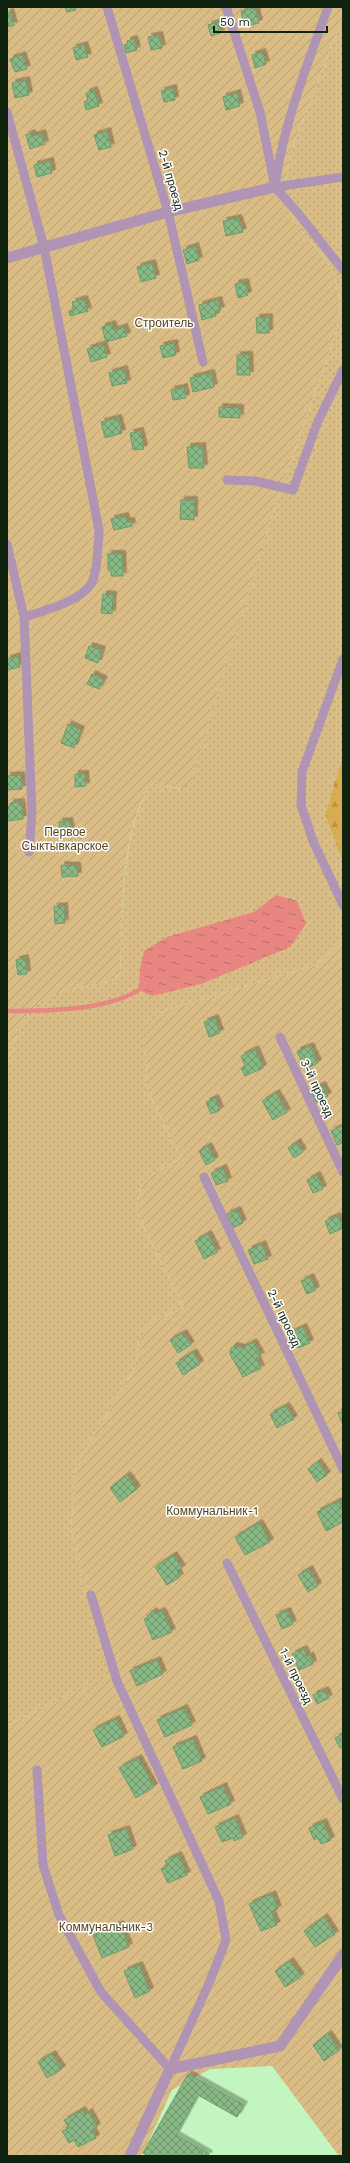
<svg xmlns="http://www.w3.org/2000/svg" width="350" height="2163" font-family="'Work Sans',sans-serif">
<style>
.grass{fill:url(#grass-dots)}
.forest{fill:url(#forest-firs)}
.garden{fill:url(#garden-furrows)}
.water{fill:url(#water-ripples)}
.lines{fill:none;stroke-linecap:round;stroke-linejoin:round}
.stream{stroke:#e88682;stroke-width:4.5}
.building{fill:url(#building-cross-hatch);stroke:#6d9b6a;filter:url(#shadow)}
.service{stroke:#b094b3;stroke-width:9}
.minor{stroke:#b094b3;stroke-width:11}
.labels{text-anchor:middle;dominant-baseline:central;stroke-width:3;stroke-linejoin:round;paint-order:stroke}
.street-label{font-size:12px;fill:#10230f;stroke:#fff}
.park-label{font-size:12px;fill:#55431c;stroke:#fff}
</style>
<defs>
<pattern id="grass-dots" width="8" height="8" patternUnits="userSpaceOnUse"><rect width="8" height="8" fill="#dabd86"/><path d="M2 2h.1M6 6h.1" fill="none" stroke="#baa272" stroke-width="1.8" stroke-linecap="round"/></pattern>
<pattern id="forest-firs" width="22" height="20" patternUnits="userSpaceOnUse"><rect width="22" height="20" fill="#d8ac51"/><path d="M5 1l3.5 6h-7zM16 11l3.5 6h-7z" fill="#b89445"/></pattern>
<pattern id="garden-furrows" width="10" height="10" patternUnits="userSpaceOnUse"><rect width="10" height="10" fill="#dabd86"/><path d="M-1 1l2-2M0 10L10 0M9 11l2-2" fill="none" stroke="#baa272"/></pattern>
<pattern id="water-ripples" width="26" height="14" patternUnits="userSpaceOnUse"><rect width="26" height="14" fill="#e88682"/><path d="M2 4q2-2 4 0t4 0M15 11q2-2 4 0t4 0" fill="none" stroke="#bb6d69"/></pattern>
<pattern id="building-cross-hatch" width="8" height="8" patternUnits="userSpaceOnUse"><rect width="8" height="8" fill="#88b885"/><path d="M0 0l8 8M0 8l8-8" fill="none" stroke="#6e956b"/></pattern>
<filter id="shadow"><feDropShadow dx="3.5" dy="-3.5" stdDeviation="0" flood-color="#0004"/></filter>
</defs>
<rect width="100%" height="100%" fill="#c3f5c0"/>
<path class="grass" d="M343 16V755L325 815 343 862V939L340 944 315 965 161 1012 141 1037 146 1056 147 1089 181 1158 150 1176 141 1187 136 1211 184 1308 154 1320 139 1340 135 1368 76 1465 71 1530 106 1676 7 1726V1060C28 1009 29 998 86 986 99 984 110 983 120 974 123 917 120 832 151 784L182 789 270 521 337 330 340 296 331 268 291 217 285 190 290 154Z"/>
<path class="forest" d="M343 755V862L325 815Z"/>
<path class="garden" d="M7 7H343V16L290 154 285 190 291 217 331 268 340 296 337 330 270 521 192 779 182 789 151 784C119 832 123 917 120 974 110 983 99 984 86 986 29 998 28 1009 7 1060Z
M343 939V2156H339L272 2066 210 2069 172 2090 142 2156H7V1726L105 1676 71 1530 76 1465 135 1368 139 1340 154 1320 184 1308 136 1211 141 1187 150 1176 181 1158 147 1089 146 1056 140 1037 161 1012 315 965 340 944Z"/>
<path class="water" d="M276 895 297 901 306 924 290 947 201 984 152 996 139 990 140 968 144 951 167 937 254 912Z"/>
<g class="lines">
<path class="stream" d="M7 1011C46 1011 111 1011 143 987"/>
</g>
<path class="building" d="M65 7H75L76 10 67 12Z
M255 8 259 23 244 26 241 11Z
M10 12 14 25 7 27V13Z
M218 22 221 33 211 36 208 25Z
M159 35 162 48 151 50 148 37Z
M134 39 137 50 126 53 124 45 128 44 127 41Z
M84 45 88 57 76 60 73 48Z
M262 52 266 64 255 68 252 55Z
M22 55 27 69 15 72 10 59Z
M26 80 29 95 15 98 12 83Z
M173 88 175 100 164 102 161 91Z
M94 90 99 106 86 110 84 102 88 100 86 93Z
M237 93 240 106 226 110 223 97Z
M107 131 111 147 99 150 94 135Z
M32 133 33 136 42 133 45 144 30 149 26 135Z
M50 161 52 173 37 177 34 165Z
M238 218 243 232 226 236 223 221Z
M195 246 199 260 187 264 183 250Z
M152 263 156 278 141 282 137 267Z
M245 282 248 295 238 298 235 284Z
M84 299 88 311 70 316 69 311 74 310 72 302Z
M218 300 221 310 215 311 216 316 202 320 199 305Z
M269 317V333H257L256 318Z
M112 324 114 330 124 327 127 336 106 342 102 327Z
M174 343 176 355 163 358 160 346Z
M103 344 107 357 91 362 87 349Z
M237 355H249L250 375H237Z
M124 369 127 383 112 386 109 373Z
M211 373 214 387 193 392 190 378Z
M184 387 186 398 173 400 171 390Z
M219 407 240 408V418L219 417Z
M118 418 122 433 105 438 101 422Z
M140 431 144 449 133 450 130 433Z
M202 446 204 468H189L187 447Z
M181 500H194V520L180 519Z
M125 516 127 522 131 521 132 526 114 530 111 519Z
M108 554H122L123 576H111V570H108Z
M103 594 113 595 112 614 101 613Z
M89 646 102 650 98 663 85 658Z
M18 656 20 667 7 670V659Z
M92 674 104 680 99 689 87 684Z
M68 724 81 730 74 748 61 743Z
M75 774H85L86 786 75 787Z
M21 775 22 789 7 790V776Z
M21 802 23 819 7 821V807L10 806V803Z
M69 821 71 830 60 832 59 822Z
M61 865 77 866 78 876 62 877Z
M64 906 65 923 55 924 54 907Z
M25 958 27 974 18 975 16 960Z
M215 1018 220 1033 209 1037 204 1022Z
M310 1046 318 1063 305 1069 297 1051Z
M255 1049 263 1068 245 1076 241 1068 245 1066 241 1056Z
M322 1085 328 1096 316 1102 310 1090Z
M276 1093 287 1112 273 1120 262 1101Z
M215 1098 220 1110 211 1114 206 1102Z
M342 1126 343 1143 337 1145 331 1131Z
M297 1142 303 1152 294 1158 288 1148Z
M208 1146 215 1160 206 1165 199 1151Z
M223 1168 228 1181 216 1185 211 1173Z
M317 1175 323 1189 313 1193 307 1180Z
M237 1210 243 1223 233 1228 227 1214Z
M337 1216 343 1228 330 1234 325 1221Z
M208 1234 217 1252 204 1259 195 1241Z
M262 1244 268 1259 254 1264 248 1250Z
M310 1277 316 1290 307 1294 301 1281Z
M303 1327 310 1343 298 1348 290 1333Z
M183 1333 191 1345 178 1353 170 1340Z
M253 1342 261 1356 256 1358 261 1368 243 1377 230 1354 231 1348 234 1346 242 1348Z
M193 1352 200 1364 183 1375 176 1363Z
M286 1406 294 1419 277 1428 270 1414Z
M343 1411V1425L338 1413Z
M318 1462 327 1475 317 1482 308 1469Z
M127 1475 137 1489 120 1502 110 1488Z
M338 1501 343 1510V1522L326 1531 317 1512Z
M259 1523 270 1542 245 1555 235 1537Z
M173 1555 182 1568 177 1571 180 1577 167 1585 155 1567Z
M309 1569 318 1586 308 1592 298 1575Z
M154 1611 155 1614 162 1611 172 1632 153 1640 144 1619 148 1617 147 1615Z
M287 1611 293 1624 282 1629 276 1615Z
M304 1649 307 1657 310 1655 313 1664 299 1670 292 1654Z
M157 1660 163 1674 137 1686 130 1671Z
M325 1690 329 1698 317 1704 313 1695Z
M184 1708 192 1725 165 1737 157 1720Z
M116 1719 124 1736 102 1747 93 1730Z
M343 1734V1746L340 1748 335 1738Z
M193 1739 202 1761 183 1769 173 1747Z
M138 1758 154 1787 136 1798 119 1768Z
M223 1786 231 1804 208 1814 200 1797Z
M235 1818 243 1837 234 1841 233 1838 222 1842 215 1827Z
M323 1822 331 1840 321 1844 318 1838 314 1840 309 1828Z
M126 1829 133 1849 115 1856 108 1835Z
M178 1855 187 1875 168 1883 161 1869 168 1866 165 1861Z
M272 1894 278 1909 271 1912 277 1925 261 1931 249 1904Z
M324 1917 335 1934 315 1947 304 1931Z
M120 1924 129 1947 102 1958 93 1935Z
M290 1961 301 1977 285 1987 275 1971Z
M139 1965 150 1991 135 1998 124 1971Z
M328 2034 339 2050 324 2061 313 2045Z
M52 2054 62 2069 47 2078 38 2062Z
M188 2074 244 2105 237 2117 198 2095 176 2135 209 2154 208 2156H149L143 2153Z
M82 2110 85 2115 89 2112 97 2127 92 2130 96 2138 78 2147 74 2140 69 2143 62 2131 69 2128 64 2120Z"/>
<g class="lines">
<path class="service" d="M107 7 168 212 203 362
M226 7 260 112 275 187 298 213 343 270
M7 112 44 247 99 530C98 545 98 562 94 577 88 600 44 611 24 617
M276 179C285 120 308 63 328 7
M275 187 343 177
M227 480 255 481 293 490 318 421 343 370
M7 544 24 617 32 813 29 852
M343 659 302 772 301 805 313 841 343 905
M280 1037 343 1172
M204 1177 343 1469
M227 1563 343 1799
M37 1770 43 1865 59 1915 101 1992 170 2069 210 1981 226 1940 219 1901 117 1681 91 1595"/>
<path class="minor" d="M7 258 168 212 275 187
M130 2156 170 2069 280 2046 343 1955"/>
</g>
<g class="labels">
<g class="street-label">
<text transform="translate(171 180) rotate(74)">2-й проезд</text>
<text transform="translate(317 1088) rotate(65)">3-й проезд</text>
<text transform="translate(284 1318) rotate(65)">2-й проезд</text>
<text transform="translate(296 1676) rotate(64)">1-й проезд</text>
</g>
<g class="park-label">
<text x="164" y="323">Строитель</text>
<text x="65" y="832">Первое<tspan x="65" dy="14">Сыктывкарское</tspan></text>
<text x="212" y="1511">Коммунальник-1</text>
<text x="106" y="1927">Коммунальник-3</text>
</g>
</g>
<rect width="350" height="2163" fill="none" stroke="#10230f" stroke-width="16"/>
<path d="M214 26v6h113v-6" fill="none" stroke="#10230f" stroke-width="2"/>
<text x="220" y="26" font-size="12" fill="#10230f" stroke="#ffffff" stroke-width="3" paint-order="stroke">50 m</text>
</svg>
